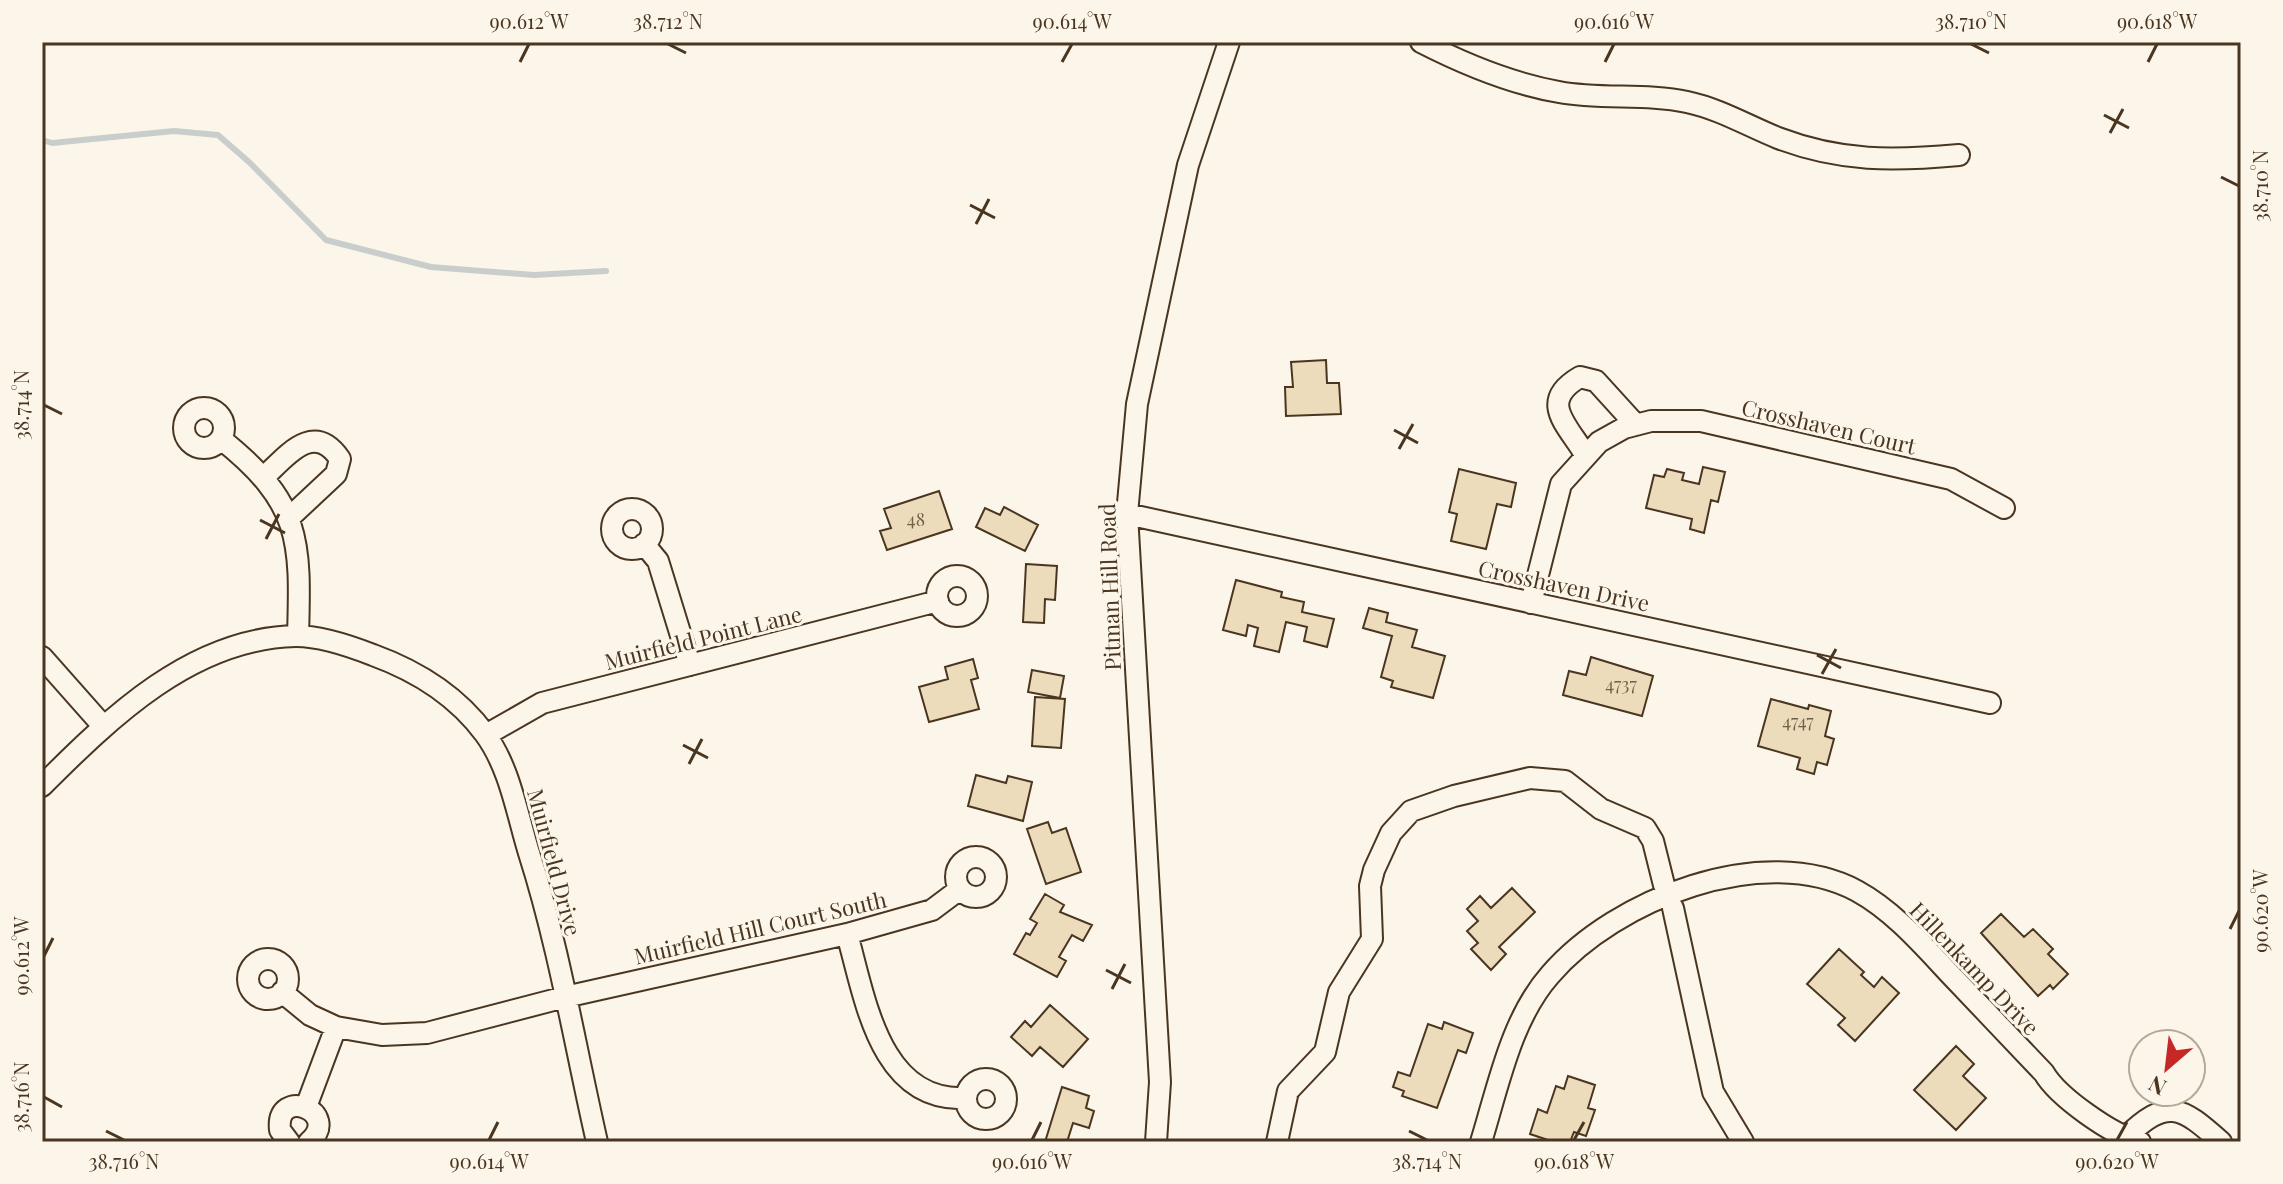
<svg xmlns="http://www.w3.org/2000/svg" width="2283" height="1184" font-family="'Playfair Display',serif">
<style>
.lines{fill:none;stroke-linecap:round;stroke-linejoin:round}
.stream{stroke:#c9cecd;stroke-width:6}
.building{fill:#ecdcbc;stroke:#4a3520;stroke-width:2}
.minor-casing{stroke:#4a3520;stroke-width:24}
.minor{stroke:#fbf6e9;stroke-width:20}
.ticks{fill:none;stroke:#4a3520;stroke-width:3}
.labels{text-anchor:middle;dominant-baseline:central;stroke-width:6;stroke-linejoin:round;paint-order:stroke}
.number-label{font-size:18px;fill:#725f47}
.street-label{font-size:22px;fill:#4a3520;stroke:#fbf6e9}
.neatline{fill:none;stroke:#4a3520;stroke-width:3}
.ticks-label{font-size:20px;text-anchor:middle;fill:#4a3520}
</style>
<rect width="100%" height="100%" fill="#fbf6e9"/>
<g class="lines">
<path class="stream" d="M42 140 52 143 174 131 218 135 249 162 326 240 431 267 534 275 606 271"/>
</g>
<path class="building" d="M1326 360 1327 383H1339L1341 414 1286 416 1285 387H1293L1291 362Z
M1703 467 1725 472 1718 502 1711 500 1704 533 1690 529 1692 519 1646 508 1654 475 1664 477 1667 469 1684 473 1682 480 1699 484Z
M1459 469 1516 483 1511 507 1497 504 1486 549 1451 541 1457 514 1449 512Z
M939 491 952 529 887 550 880 531 891 528 884 509Z
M1004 507 1038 525 1025 551 976 527 985 508 1000 515Z
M1026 564 1057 566 1055 600 1045 599 1044 623 1023 622Z
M1236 580 1282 592 1281 597 1304 602 1302 612 1334 619 1327 647 1304 641 1307 627 1286 622 1279 652 1254 646 1258 628 1248 625 1246 636 1223 630Z
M1369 608 1388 613 1386 622 1417 630 1412 647 1445 656 1433 698 1391 687 1393 681 1381 677 1392 636 1363 628Z
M1591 657 1653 676 1642 716 1563 695 1569 671 1586 675Z
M973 659 978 678 971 680 979 709 929 722 919 687 948 679 945 667Z
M1032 670 1064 676 1060 698 1028 692Z
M1035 697 1065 699 1061 748 1032 746Z
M1771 699 1808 709 1809 705 1831 711 1825 736 1834 739 1827 765 1817 762 1814 774 1797 769 1800 758 1758 746Z
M976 775 1006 783 1008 776 1032 782 1023 821 968 806Z
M1048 822 1052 833 1066 828 1081 872 1046 884 1027 829Z
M1512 888 1535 912 1499 947 1506 954 1491 970 1471 949 1478 943 1467 931 1478 921 1467 909 1480 896 1491 908Z
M1045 894 1064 905 1060 912 1092 925 1083 941 1072 935 1059 957 1066 961 1057 977 1014 954 1026 933 1030 935 1037 923 1030 919Z
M2001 914 2024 937 2033 929 2053 949 2048 954 2068 974 2053 989 2050 985 2038 996 1981 933Z
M1839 949 1864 972 1861 975 1874 987 1882 977 1899 993 1855 1041 1838 1025 1845 1018 1807 984Z
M1050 1005 1088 1039 1063 1067 1040 1047 1032 1056 1011 1037 1025 1021 1031 1027Z
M1444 1022 1473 1033 1466 1053 1458 1050 1437 1108 1402 1096 1404 1091 1393 1087 1398 1072 1410 1076 1428 1024 1442 1029Z
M1956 1046 1974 1064 1963 1076 1986 1098 1956 1130 1914 1090Z
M1568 1076 1595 1085 1588 1108 1595 1110 1586 1136 1574 1132 1570 1142H1554L1530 1134 1538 1109 1547 1113 1556 1086 1564 1089Z
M1062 1087 1089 1096 1086 1108 1094 1111 1089 1128 1073 1123 1067 1142H1045Z"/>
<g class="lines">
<defs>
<path id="minor" d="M1421 42C1462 63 1513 84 1559 92 1601 100 1646 93 1687 102 1720 109 1748 126 1778 138 1841 162 1894 161 1959 155
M184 428a20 20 0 1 1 40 0a20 20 0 1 1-40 0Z
M221 439C301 503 301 539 298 636
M1586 456C1568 425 1537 402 1580 377L1596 381 1636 425
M263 478C287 456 313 420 340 459L336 474 289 518
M612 529a20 20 0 1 1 40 0a20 20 0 1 1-40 0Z
M1127 514 1990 703
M644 544 658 561 690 665
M937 596a20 20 0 1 1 40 0a20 20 0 1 1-40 0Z
M1531 603 1561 484 1599 442 1624 428 1651 421H1701L1951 479 2004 508
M42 657 104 727
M486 735 542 703 938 601
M42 786C111 717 192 638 296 636 321 636 350 646 373 655 417 671 457 696 485 734 510 768 517 814 529 853 559 947 575 1046 597 1142
M956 877a20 20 0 1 1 40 0a20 20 0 1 1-40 0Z
M1673 908 1713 1092 1743 1142
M847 934C865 997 879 1103 966 1098
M248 979a20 20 0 1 1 40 0a20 20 0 1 1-40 0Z
M282 992 310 1015 336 1027 382 1035 427 1033 565 997 847 934 932 910 960 889
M966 1099a20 20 0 1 1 40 0a20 20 0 1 1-40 0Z
M306 1107 336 1027
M2125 1138C2167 1097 2181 1106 2221 1142
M289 1142 280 1130C275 1085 343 1112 309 1142
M1156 1142 1160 1082 1127 514 1137 404 1188 165 1229 42
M1277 1142 1288 1091 1325 1052 1339 992 1372 939 1370 886 1374 870 1391 833 1411 811 1454 796 1530 778 1565 781 1601 809 1645 828 1653 841 1664 885
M1481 1142C1498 1087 1511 1019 1550 975 1615 899 1764 841 1857 891 1892 910 1921 943 1948 972 1980 1006 2012 1039 2044 1073 2058 1097 2112 1135 2140 1142"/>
</defs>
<use href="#minor" class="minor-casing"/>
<use href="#minor" class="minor"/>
</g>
<path class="ticks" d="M668 44 686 53M1971 44 1989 53M520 62 529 44M1062 62 1072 44M1605 62 1614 44M2148 62 2157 44M2104 115 2129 128M2110 133 2123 109M2221 177 2239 186M970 205 995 218M976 224 989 199M44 405 62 414M1394 430 1418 443M1399 449 1413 424M260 520 285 533M266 539 279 514M1817 655 1841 668M1822 674 1836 649M683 745 708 758M689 764 702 739M2230 929 2239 911M44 956 53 938M1106 970 1131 983M1112 989 1125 964M44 1097 62 1107M106 1131 124 1140M1409 1131 1427 1140M489 1140 498 1122M1032 1140 1041 1122M1574 1140 1584 1122M2117 1140 2127 1122"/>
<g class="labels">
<g class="number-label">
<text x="916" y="519">48</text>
<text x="1621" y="684">4737</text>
<text x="1798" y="721">4747</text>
</g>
<g class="street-label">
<text transform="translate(1829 426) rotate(13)">Crosshaven Court</text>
<text transform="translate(1564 585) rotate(12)">Crosshaven Drive</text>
<text transform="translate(1109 587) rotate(-92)">Pitman Hill Road</text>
<text transform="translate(703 637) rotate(-14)">Muirfield Point Lane</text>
<text transform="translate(555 862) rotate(75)">Muirfield Drive</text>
<text transform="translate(760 927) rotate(-13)">Muirfield Hill Court South</text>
<text transform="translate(1975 968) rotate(46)">Hillenkamp Drive</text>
</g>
</g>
<rect width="2283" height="1184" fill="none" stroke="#fbf6e9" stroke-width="88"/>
<g transform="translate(2167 1068) rotate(208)"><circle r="38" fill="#fbf6e9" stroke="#b4a999" stroke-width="2"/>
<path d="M0-6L14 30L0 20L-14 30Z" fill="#c62828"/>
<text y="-12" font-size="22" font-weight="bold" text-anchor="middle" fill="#4a3520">N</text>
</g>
<rect x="44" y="44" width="2195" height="1096" class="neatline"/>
<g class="ticks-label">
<text x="529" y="29">90.612°W</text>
<text x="668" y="29">38.712°N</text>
<text x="1072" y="29">90.614°W</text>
<text x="1614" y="29">90.616°W</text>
<text x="1971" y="29">38.710°N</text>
<text x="2157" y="29">90.618°W</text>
<text transform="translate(2261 186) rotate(-90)" y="7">38.710°N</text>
<text transform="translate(22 405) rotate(-90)" y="7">38.714°N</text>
<text transform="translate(2261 911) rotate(-90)" y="7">90.620°W</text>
<text transform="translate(22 956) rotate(-90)" y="7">90.612°W</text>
<text transform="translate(22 1097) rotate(-90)" y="7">38.716°N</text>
<text x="124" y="1169">38.716°N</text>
<text x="489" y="1169">90.614°W</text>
<text x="1032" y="1169">90.616°W</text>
<text x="1427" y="1169">38.714°N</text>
<text x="1574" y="1169">90.618°W</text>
<text x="2117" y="1169">90.620°W</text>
</g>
</svg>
